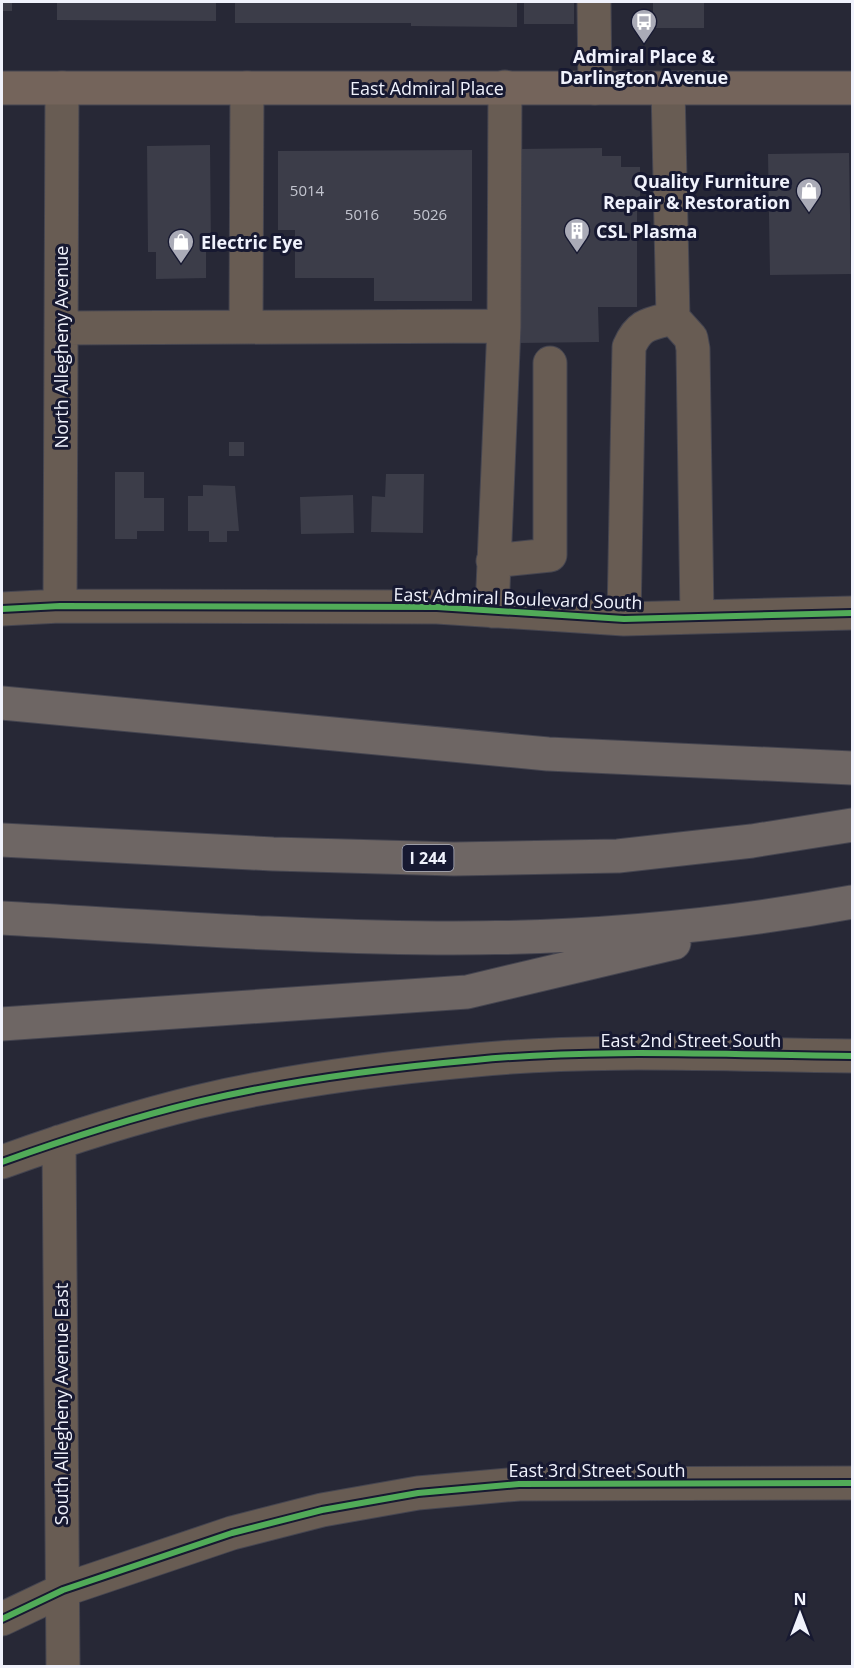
<svg xmlns="http://www.w3.org/2000/svg" width="854" height="1668" font-family="'Open Sans',sans-serif">
<style>
.building{fill:#3c3d49}
.lines{fill:none;stroke-linecap:round;stroke-linejoin:round}
.minor-casing{stroke:#454550;stroke-width:35}
.major-casing{stroke:#454550;stroke-width:35}
.highway-casing{stroke:#454550;stroke-width:35}
.minor{stroke:#685c53;stroke-width:33}
.major{stroke:#74645b;stroke-width:33}
.highway{stroke:#6e6664;stroke-width:33}
.cycleway-casing{stroke:#171931;stroke-width:10}
.cycleway{stroke:#51ab58;stroke-width:6}
.labels{text-anchor:middle;dominant-baseline:central;stroke-width:6;stroke-linejoin:round;paint-order:stroke}
.number-label{font-size:15px;fill:#c3c5cf}
.shield{fill:#171931;stroke:#afb1bf;stroke-width:1.5}
.shield-label{font-size:16px;font-weight:bold;fill:#f0f2fc}
.poi-label{font-size:18px;font-weight:bold;fill:#f0f2fc;stroke:#171931;text-anchor:start}
.street-label{font-size:18px;fill:#f0f2fc;stroke:#171931}
</style>
<rect width="100%" height="100%" fill="#272836"/>
<path class="building" d="M2 2H12V11H2Z
M57 2H216V21L57 20Z
M235 2H517V27L411 26V23H235Z
M524 2H574V24H524Z
M653 2H704V28H653Z
M210 145 211 251H206V278L156 279V252H148L147 146Z
M602 148V156H621V167H640V202H637V307H598L599 342 518 343 517 149Z
M472 150V301H374V278H295V230H278V151Z
M849 153 851 274 770 275 768 154Z
M229 442H244V456H229Z
M115 472H144V498H164V531H137V539H115Z
M386 474H424L423 533 371 532 372 496 385 497Z
M203 485 235 486 239 531H227V542H209V531H188V496H203Z
M353 495 354 533 301 534 300 497Z"/>
<g class="lines">
<defs>
<path id="minor" d="M594 2 595 88
M668 88 673 318 691 338 693 349 697 617
M246 327 247 88
M61 328 504 326
M493 561 550 555V363
M60 606 62 88
M2 609 60 606 437 607 624 619 852 613
M492 611 504 326 505 87
M624 619 629 347C639 324 649 324 673 318
M59 1142 63 1666
M2 1162C66 1139 131 1118 197 1102 285 1081 386 1068 475 1060 598 1048 729 1055 852 1056
M2 1619 63 1590 232 1533 322 1510 418 1493 519 1484 852 1483"/>
<path id="major" d="M2 88H852"/>
<path id="highway" d="M2 703 548 754 852 768
M2 840 273 854 454 859 618 856 752 841 852 825
M2 918C146 926 292 937 437 938 576 939 716 927 852 902
M2 1024 467 992 674 943"/>
</defs>
<use href="#minor" class="minor-casing"/>
<use href="#major" class="major-casing"/>
<use href="#highway" class="highway-casing"/>
<use href="#minor" class="minor"/>
<use href="#major" class="major"/>
<use href="#highway" class="highway"/>
<defs>
<path id="cycleway" d="M2 609 60 606 437 607 624 619 852 613
M2 1162C66 1139 131 1118 197 1102 285 1081 386 1068 475 1060 598 1048 729 1055 852 1056
M2 1619 63 1590 232 1533 322 1510 418 1493 519 1484 852 1483"/>
</defs>
<use href="#cycleway" class="cycleway-casing"/>
<use href="#cycleway" class="cycleway"/>
</g>
<defs>
<symbol id="bus-pin" viewBox="-11 -11 22 30"><path d="M0 17L-7.5 6A9.5 9.5 0 1 1 7.5 6Z" fill="#aaabb7" stroke="#171931"/><path d="M-5-6H5V4H4V6H2V4H-2V6H-4V4H-5ZM-3.5-4V0h7V-4ZM-3.5 1.2v1.5H-2V1.2ZM2 1.2v1.5H3.5V1.2Z" fill="#fff"/></symbol>
<symbol id="shop-pin" viewBox="-11 -11 22 30"><path d="M0 17L-7.5 6A9.5 9.5 0 1 1 7.5 6Z" fill="#aaabb7" stroke="#171931"/><path d="M-5-2.5h2.3a2.7 3.5 0 0 1 5.4 0H5L5.5 6h-11ZM-1.5-2.5h3a1.5 2.3 0 0 0-3 0Z" fill="#fff"/></symbol>
<symbol id="building-pin" viewBox="-11 -11 22 30"><path d="M0 17L-7.5 6A9.5 9.5 0 1 1 7.5 6Z" fill="#aaabb7" stroke="#171931"/><path d="M-4-6H4V6H1V3H-1V6H-4ZM-2.5-4.3h1.7v1.8h-1.7ZM.8-4.3h1.7v1.8H.8ZM-2.5-1h1.7V.8h-1.7ZM.8-1h1.7V.8H.8Z" fill="#fff"/></symbol>
</defs>
<g fill-rule="evenodd">
<use href="#bus-pin" x="629" y="7" width="30" height="40"/>
<use href="#shop-pin" x="794" y="176" width="30" height="40"/>
<use href="#building-pin" x="562" y="216" width="30" height="40"/>
<use href="#shop-pin" x="166" y="227" width="30" height="40"/>
</g>
<g class="labels">
<g class="number-label">
<text x="307" y="190">5014</text>
<text x="362" y="214">5016</text>
<text x="430" y="214">5026</text>
</g>
<rect class="shield" x="402.5" y="845" width="51" height="26" rx="4.5"/>
<g class="shield-label">
<text x="428" y="858">I 244</text>
</g>
<g class="poi-label">
<text x="644" y="56" text-anchor="middle">Admiral Place &amp;<tspan x="644" dy="21">Darlington Avenue</tspan></text>
<text x="790" y="181" text-anchor="end">Quality Furniture<tspan x="790" dy="21">Repair &amp; Restoration</tspan></text>
<text x="596" y="231">CSL Plasma</text>
<text x="201" y="242">Electric Eye</text>
</g>
<g class="street-label">
<text x="427" y="88">East Admiral Place</text>
<text transform="translate(61 347) rotate(-90)">North Allegheny Avenue</text>
<text transform="translate(518 598) rotate(2)">East Admiral Boulevard South</text>
<text x="691" y="1040">East 2nd Street South</text>
<text transform="translate(61 1404) rotate(-90)">South Allegheny Avenue East</text>
<text x="597" y="1470">East 3rd Street South</text>
</g>
</g>
<rect width="854" height="1668" fill="none" stroke="#f0f2fc" stroke-width="6"/>
<g transform="translate(800 1614)" stroke="#171931" stroke-width="4.5" paint-order="stroke">
<path d="M0-4.5L10 22L0 15L-10 22Z" fill="#f0f2fc"/>
<text y="-9" font-size="16" font-weight="bold" text-anchor="middle" fill="#f0f2fc">N</text>
</g>
</svg>
